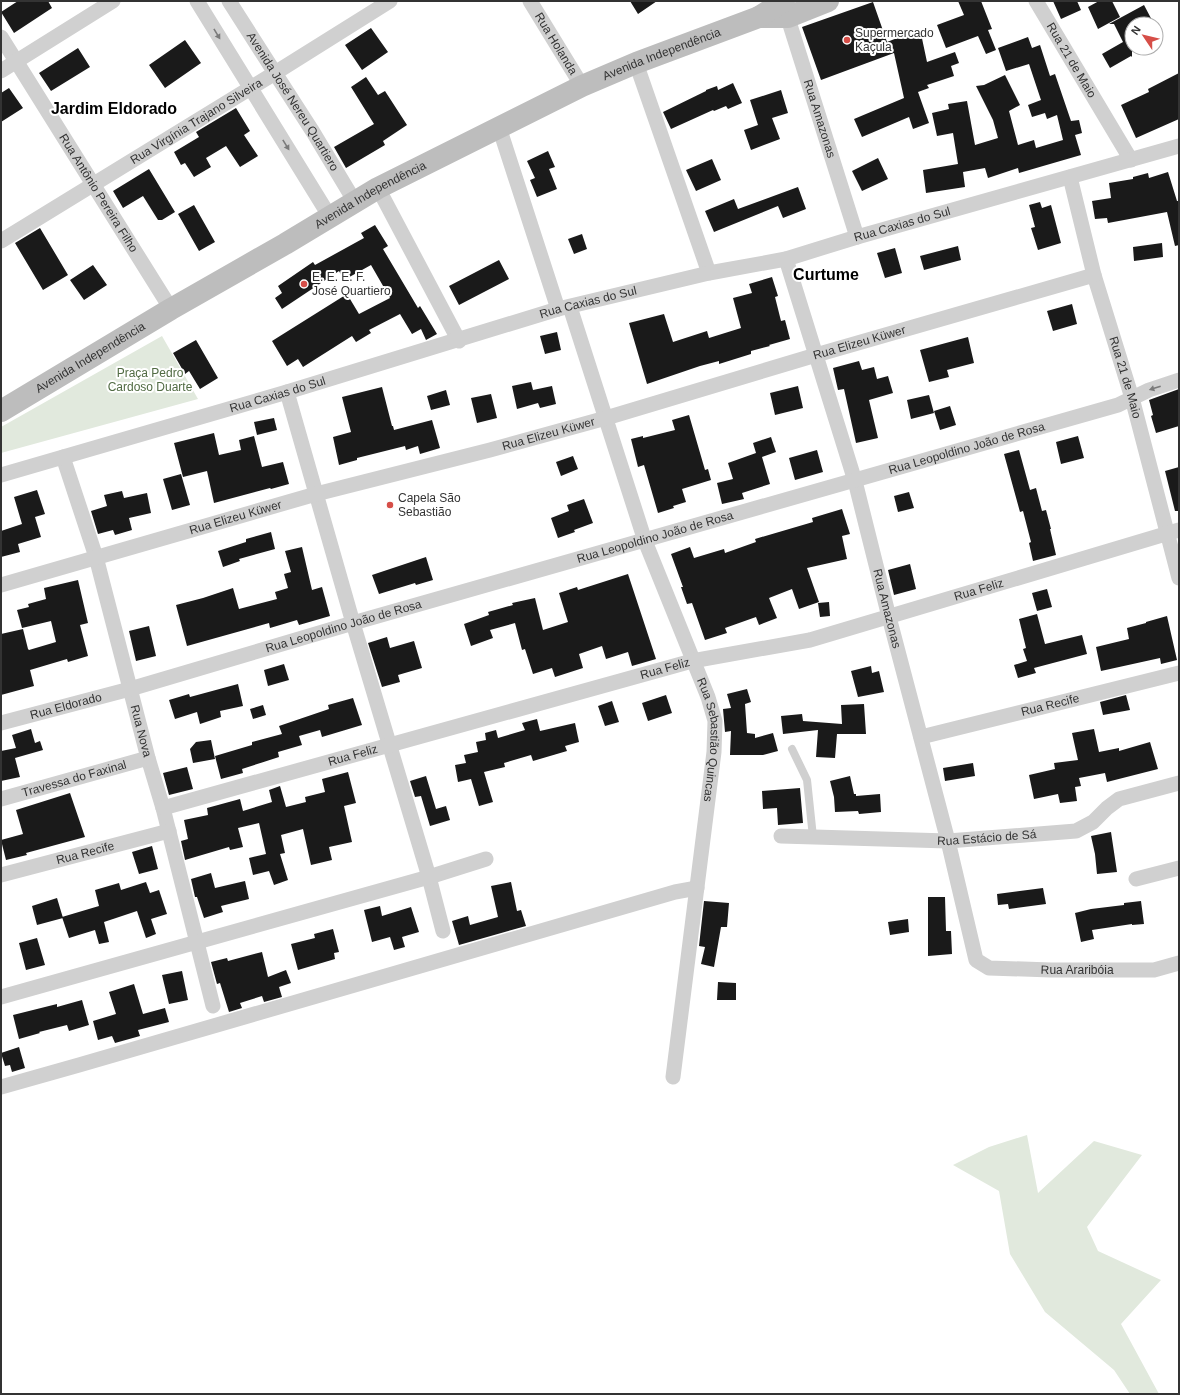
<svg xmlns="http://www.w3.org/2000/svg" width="1180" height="1395" font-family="Helvetica,sans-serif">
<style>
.green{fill:#e1e9dd}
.building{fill:#1a1a1a}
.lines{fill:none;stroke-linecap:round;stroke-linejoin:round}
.lane{stroke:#d0d0d0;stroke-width:8}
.street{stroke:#d0d0d0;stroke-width:15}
.secondary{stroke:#bdbdbd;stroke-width:22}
.oneway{fill:#7a7a7a}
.poi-dot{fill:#d64e48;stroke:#fff;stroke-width:1.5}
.labels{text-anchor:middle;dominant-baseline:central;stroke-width:4;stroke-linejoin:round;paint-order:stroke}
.poi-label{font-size:12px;fill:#333;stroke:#fff;text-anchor:start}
.street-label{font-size:12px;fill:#333;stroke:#fff}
.park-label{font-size:12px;fill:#516b43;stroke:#fff}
.district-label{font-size:16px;font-weight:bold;fill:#000;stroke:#fff}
</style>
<rect width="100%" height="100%" fill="#fff"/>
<path class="green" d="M162 336 198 399 1 453V427Z
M1027 1135 1038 1193 1094 1141 1142 1155 1087 1227 1098 1251 1161 1280 1121 1324 1159 1394H1130L1114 1370 1045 1312 1010 1254 999 1191 953 1165 989 1147Z"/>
<path class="building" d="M18 1H48L52 8 14 33 1 12Z
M630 1H657L638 14Z
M958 1H981L992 29 988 30 996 50 986 54 978 36 946 48 937 25 964 15Z
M1053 1H1077L1081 10 1061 19Z
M1099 1H1112L1120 17 1098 29 1088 7Z
M873 2 887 42 920 29 927 62 955 52 959 63 951 66 954 76 927 85 929 88 918 92 929 123 913 129 909 117 862 137 854 119 904 98 894 53 821 80 802 27Z
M1144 5 1154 24H1132V57L1131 56 1110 68 1102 54 1123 42 1114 24H1109Z
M371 28 388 52 362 70 345 45Z
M1028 37 1032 48 1040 45 1050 76 1055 74 1071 121 1079 120 1082 133 1075 135 1081 155 1019 173 1018 168 988 178 985 168 963 172 965 187 926 193 923 170 958 164 953 133 937 136 932 113 949 109 948 104 967 101 975 145 998 138 993 120 976 86 984 85 1005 75 1020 105 1009 111 1018 145 1034 140 1036 148 1063 140 1057 115 1047 119 1045 113 1032 117 1028 105 1041 100 1029 64 1006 71 998 48Z
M185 40 201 63 165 88 149 65Z
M78 48 90 67 51 91 39 73Z
M1179 73V119L1136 138 1121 105 1149 92 1148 89Z
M366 77 378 95 385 91 407 125 383 141 385 145 346 168 334 147 374 124 351 87Z
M733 83 742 103 728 109 726 106 714 111 713 110 671 129 663 112 706 91V90L717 86 718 90Z
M9 88 23 108 1 122V93Z
M781 90 788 113 772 118 780 139 751 150 744 130 758 125 750 100Z
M236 108 250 131 244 135 258 156 240 167 226 146 206 158 211 167 194 177 185 163 181 165 174 152 199 137 196 132Z
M548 151 555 167 549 169 557 189 537 197 530 180 535 178 527 161Z
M878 158 888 179 862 191 852 171Z
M712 159 721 180 696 191 686 170Z
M149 169 175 212 162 220H158L143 196 123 208 113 191Z
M1168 172 1177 201H1179V245L1175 246 1167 212 1108 223 1107 218 1095 219 1092 201 1111 198 1109 183 1133 179V177L1148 173 1149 178Z
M798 187 806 209 783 218 778 206 714 232 705 211 734 199 738 209Z
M1040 202 1042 208 1051 205 1061 243 1038 250 1031 228 1035 227 1029 205Z
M194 205 215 242 199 251 178 214Z
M375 225 388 246 383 249 418 308 420 306 437 334 426 340 421 329 412 334 400 314 369 330 371 333 356 342 352 336 303 367 298 359 287 366 272 341 347 294 359 314 390 298 371 265 344 280 339 271 282 309 275 298 282 293 278 286 313 262 315 265 364 238 361 233Z
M40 228 68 275 43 290 15 243Z
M582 234 587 249 574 254 568 239Z
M1162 243 1163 257 1134 261 1133 247Z
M958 246 961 260 924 270 920 256Z
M895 248 902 273 885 278 877 253Z
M499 260 509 279 459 305 449 286Z
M93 265 107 285 84 300 70 280Z
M772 277 778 296 775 297 781 321 785 320 790 339 769 345 770 346 751 351V354L719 364V361L700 366 647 384 629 323 664 314 673 342 707 331 709 338 741 328 733 298 752 293 749 284Z
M1072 304 1077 324 1053 331 1047 311Z
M557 332 561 350 545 354 540 336Z
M968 337 974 363 947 370 949 377 929 382 920 350Z
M196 340 218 378 200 389 189 371 185 374 173 353Z
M859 361 862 370 874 367 877 379 888 376 893 393 869 400 878 438 856 443 844 389 838 390 833 368Z
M531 382 533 390 552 386 556 404 540 408 538 403 517 409 512 386Z
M798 386 803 408 775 415 770 393Z
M382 387 392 426H393L394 430 432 420 440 448 420 454 418 446 406 450 405 446 357 458V460L339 465 333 437 351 432 342 397Z
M1179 389V426L1156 433 1151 416 1153 415 1149 400Z
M446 390 450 405 431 410 427 396Z
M491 394 497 418 477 423 471 398Z
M929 395 934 413 911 419 907 400Z
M950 406 956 425 940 430 934 411Z
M689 415 705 470 708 469 711 480 682 489 686 502 673 506 674 508 658 513 644 465 638 467 631 439 643 436V438L675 430 672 420Z
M274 418 277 430 257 435 254 422Z
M214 433 219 455 241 450 239 440 254 436 262 467 283 462 289 484 271 489 270 488 214 503 207 471 183 477 174 443Z
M1078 436 1084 458 1061 464 1056 442Z
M771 437 776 452 762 457 770 484 742 493 744 499 722 504 717 483 733 479 728 463 756 453 753 443Z
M817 450 823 472 795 480 789 458Z
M1019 450 1030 490 1036 488 1042 511 1046 510 1051 529H1050L1056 555 1033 561 1029 543 1031 542 1023 511 1020 512 1004 454Z
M573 456 578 469 561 476 556 462Z
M1179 467V511H1175L1165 471Z
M181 474 190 505 172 510 163 479Z
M37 490 45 514 35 517 41 537 18 544 20 552 1 557V531L22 524 14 497Z
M122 491 124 498 147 493 151 513 129 518 132 530 115 535 113 530 98 534 91 511 107 506 104 495Z
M909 492 914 508 898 512 894 496Z
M584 499 593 523 574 530 575 532 558 538 551 518 569 511 567 505Z
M842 509 850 534 842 536 847 559 807 568 819 602 799 609 792 589 769 598 777 618 759 625 756 617 725 628 727 633 705 640 692 603 687 604 681 587H683L671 554 690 547 694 558 724 549 725 553 756 542 755 539 813 522 812 518Z
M271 532 275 549 239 559 240 561 223 567 218 551 246 542V539Z
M302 547 312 590 322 587 330 616 299 625 297 620 270 628 269 623 187 646 176 605 203 598 233 588 239 609 277 599 275 592 288 588 284 574 291 572 285 551Z
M426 557 433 580 416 585 415 583 379 594 372 575Z
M910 564 916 589 894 595 888 570Z
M628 574 656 659 632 666 628 652 606 659 602 646 579 654 583 668 555 677 552 668 533 674 525 649 522 650 515 623 490 630 493 638 471 646 464 624 489 615 488 612 513 605 512 603 535 598 543 630 568 622 559 593 577 587 578 590Z
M78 580 88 623 80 625 88 656 68 662 67 659 30 670 34 686 1 695V634L23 629 28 649 29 650 56 642 51 621 22 628 17 610 29 607 28 604 46 599 44 588Z
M1047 589 1052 607 1037 611 1032 593Z
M829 602 830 616 820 617 818 603Z
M1037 614 1045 644 1082 635 1087 654 1034 668 1036 673 1018 678 1014 665 1027 661 1023 649 1026 648 1019 619Z
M1167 616 1177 660 1161 664 1160 658 1101 671 1096 647 1129 639 1127 628 1146 623V622Z
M149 626 156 656 136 661 129 631Z
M387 637 390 648 414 641 422 668 398 675 400 682 382 687 368 643Z
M284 664 289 680 268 686 264 670Z
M871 666 872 673 879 671 884 692 858 697 851 671Z
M238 684 243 706 220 711 221 717 200 724 197 712 175 719 169 700 189 694 190 697Z
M747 689 751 702 745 704 747 733 755 734V738L773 733 778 751 763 755H730L731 731 725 732 723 709 731 708 727 694Z
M666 695 672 713 648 721 642 703Z
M1126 695 1130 710 1103 715 1100 702Z
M353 698 362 725 322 737 320 730 299 736 302 745 278 752 279 757 242 769 243 773 221 779 215 756 252 745V742L282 734 279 726 329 709 328 705Z
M612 701 619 722 605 726 598 706Z
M864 704 866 734H837L835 758 816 757 818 730 783 734 781 716 802 714 803 721 842 724 841 705Z
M263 705 266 715 253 719 250 709Z
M537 719 540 731 575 723 579 742 565 746 567 751 533 761 531 755 504 763 505 767 484 772 493 802 479 806 471 779 458 782 455 765 466 763 464 755 478 752 476 742 486 740 485 733 496 730 498 738 525 730 522 723Z
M31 729 35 743 40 741 43 750 15 758 20 777 1 781V751L16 748 12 735Z
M1094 729 1099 752 1119 748V751L1150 742 1158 769 1107 782 1105 773 1079 778 1081 786 1075 787 1077 801 1060 803 1058 794 1034 799 1029 775 1055 769 1054 763 1078 760 1072 733Z
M211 740 215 759 193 763 190 749 196 742Z
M973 763 975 776 945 781 943 768Z
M187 767 193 789 169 795 163 773Z
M348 772 356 803 344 806 352 842 329 847 332 860 311 865 303 829 281 835 285 853 280 854 288 880 274 885 269 871 253 875 249 858 266 854 259 823 238 828 243 847 230 850 229 847 185 860 181 841 188 839 184 820 208 815 207 808 240 799 243 811 272 802 269 790 280 786 286 807 306 802 305 797 325 792 322 779Z
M426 776 436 809 446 806 450 820 430 826 421 796 415 797 410 781Z
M850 776 854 794H856V796L880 794 881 812 859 814 858 811 835 812 834 797 830 781Z
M800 788 803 823 778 825 777 808 763 809 762 791Z
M70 793 85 837 26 853 27 855 6 860 1 840 23 834 16 810Z
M1111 832 1117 872 1097 874 1095 854 1091 836Z
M152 846 158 869 139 874 132 852Z
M211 873 215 888 245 881 249 899 221 906 223 912 204 918 197 897H195L191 879Z
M146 882 150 893 159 890 167 914 151 919 156 934 146 938 137 911 104 922 109 942 99 944 95 930 69 938 62 917 99 906 95 890 119 883 121 890Z
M511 882 517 911 521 910 526 926 459 945 452 921 468 916 470 925 498 917 491 886Z
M1043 888 1046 904 1009 909 1008 904 998 905 997 894Z
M928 897H945L946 931H951L952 954 928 956Z
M57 898 63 918 37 925 32 906Z
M704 901 729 903 727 927H721L714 967 701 964 705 947 699 946Z
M1141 901 1144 924 1132 925V924L1092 930 1094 939 1081 942 1075 913 1091 909 1124 905V903Z
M380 906 382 916 411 907 419 932 402 937 405 947 394 950 390 937 372 942 364 910Z
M908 919 909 932 890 935 888 922Z
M333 929 339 952 334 953 335 959 298 970 291 944 315 938 314 934Z
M37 938 45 965 26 970 19 943Z
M262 952 268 977 286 970 291 983 279 987 282 997 264 1002 262 996 240 1003 242 1008 229 1012 220 983 217 984 211 962 227 958 228 961Z
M182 971 188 1000 169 1004 162 975Z
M718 982 736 983V1000H717Z
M134 984 143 1014 165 1008 169 1022 138 1030 140 1036 115 1043 112 1036 98 1040 93 1021 116 1014 109 992Z
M82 1000 89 1025 69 1031 67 1025 39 1032 40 1033 19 1039 13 1015 57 1004V1007Z
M19 1047 25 1068 12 1072 10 1065 5 1066 1 1053Z"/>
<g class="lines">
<path class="lane" d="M792 749 807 780 813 837"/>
<g class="street">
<path d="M197 1 330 217"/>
<path id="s1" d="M229 1 275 73 313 132 355 202"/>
<path id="s2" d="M530 1 582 86"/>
<path id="s3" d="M1036 1 1131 160"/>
<path id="s4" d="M785 9 857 237"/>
<path id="s5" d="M1 37 171 309"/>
<path d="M636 63 709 273"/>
<path d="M1 71 113 1"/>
<path d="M499 127 558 309"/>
<path id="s6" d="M1070 177 1094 275 1132 398 1179 578"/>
<path d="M378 188 459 341"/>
<path id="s7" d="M1 241 275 73 390 1"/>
<path id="s8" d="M786 259 855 481 889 617 948 841 976 960 989 968 1051 970H1154L1179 963"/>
<path id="s9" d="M570 307 645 541 708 697 715 721 714 752 673 1077"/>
<path d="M287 392 353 623 429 877 443 931"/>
<path id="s10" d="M63 457 96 557 148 758 163 808 213 1006"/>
<path id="s11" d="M1 475 287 392 558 309 709 273 786 259 857 237 1179 146"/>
<path id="s12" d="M1 585 316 494 490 450 606 418 816 355 1094 275"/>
<path id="s13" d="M1 723 130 689 353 623 1118 405 1149 390 1179 380"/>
<path id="s14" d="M921 737 1179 673"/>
<path id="s15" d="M1 799 148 758"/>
<path id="s16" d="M163 808 692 661 810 640 1179 530"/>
<path id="s17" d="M781 836 948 841 1076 831 1093 822 1107 808 1119 799 1179 783"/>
<path id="s18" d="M1 875 169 831"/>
<path d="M1136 879 1179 868"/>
<path d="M1 997 429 877 486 859"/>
<path d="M1 1087 79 1065 675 892 697 888"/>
</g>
<g class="secondary">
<path d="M759 17H788L828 1"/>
<path id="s19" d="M1 411 171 309 285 244 378 188 582 86 636 63 759 17 784 1"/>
</g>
</g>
<defs><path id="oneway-solid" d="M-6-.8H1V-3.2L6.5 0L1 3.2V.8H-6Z"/></defs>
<g class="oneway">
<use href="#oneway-solid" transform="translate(217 34) rotate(59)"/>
<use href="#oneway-solid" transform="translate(286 145) rotate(58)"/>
<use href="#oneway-solid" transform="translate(1155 388) rotate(162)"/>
</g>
<g class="poi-dot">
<circle cx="847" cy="40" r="4"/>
<circle cx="304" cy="284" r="4"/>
<circle cx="390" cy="505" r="4"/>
</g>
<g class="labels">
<g class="poi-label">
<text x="855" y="33">Supermercado<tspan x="855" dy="14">Kaçula</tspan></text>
<text x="312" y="277">E. E. E. F.<tspan x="312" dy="14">José Quartiero</tspan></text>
<text x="398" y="498">Capela São<tspan x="398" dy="14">Sebastião</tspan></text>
</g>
<g class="street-label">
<text stroke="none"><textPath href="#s2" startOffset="50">Rua Holanda</textPath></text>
<text stroke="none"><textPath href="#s19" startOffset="752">Avenida Independência</textPath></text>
<text stroke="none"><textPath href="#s3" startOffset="69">Rua 21 de Maio</textPath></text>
<text stroke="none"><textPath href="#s1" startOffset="119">Avenida José Nereu Quartiero</textPath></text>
<text stroke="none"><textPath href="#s4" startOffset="115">Rua Amazonas</textPath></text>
<text stroke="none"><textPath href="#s7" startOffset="229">Rua Virgínia Trajano Silveira</textPath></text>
<text stroke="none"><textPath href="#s5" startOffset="184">Rua Antônio Pereira Filho</textPath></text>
<text stroke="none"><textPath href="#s19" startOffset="428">Avenida Independência</textPath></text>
<text stroke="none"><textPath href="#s11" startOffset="936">Rua Caxias do Sul</textPath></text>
<text stroke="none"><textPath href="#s11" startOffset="612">Rua Caxias do Sul</textPath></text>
<text stroke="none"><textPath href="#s12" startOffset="892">Rua Elizeu Küwer</textPath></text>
<text stroke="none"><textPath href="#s19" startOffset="104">Avenida Independência</textPath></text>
<text stroke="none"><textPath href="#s6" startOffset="208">Rua 21 de Maio</textPath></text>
<text stroke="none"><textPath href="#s11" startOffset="288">Rua Caxias do Sul</textPath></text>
<text stroke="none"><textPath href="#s12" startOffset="568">Rua Elizeu Küwer</textPath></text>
<text stroke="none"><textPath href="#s13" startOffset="1004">Rua Leopoldino João de Rosa</textPath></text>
<text stroke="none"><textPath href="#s12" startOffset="244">Rua Elizeu Küwer</textPath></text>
<text stroke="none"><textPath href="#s13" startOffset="680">Rua Leopoldino João de Rosa</textPath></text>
<text stroke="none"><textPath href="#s16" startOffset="845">Rua Feliz</textPath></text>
<text stroke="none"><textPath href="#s8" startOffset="364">Rua Amazonas</textPath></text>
<text stroke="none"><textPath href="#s13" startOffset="356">Rua Leopoldino João de Rosa</textPath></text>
<text stroke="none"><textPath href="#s16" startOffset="521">Rua Feliz</textPath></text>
<text stroke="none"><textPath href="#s14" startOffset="133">Rua Recife</textPath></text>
<text stroke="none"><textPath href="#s13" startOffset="67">Rua Eldorado</textPath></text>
<text stroke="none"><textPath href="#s10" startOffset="285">Rua Nova</textPath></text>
<text stroke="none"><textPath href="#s9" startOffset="457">Rua Sebastião Quincas</textPath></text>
<text stroke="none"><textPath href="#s16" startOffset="197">Rua Feliz</textPath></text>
<text stroke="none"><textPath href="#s15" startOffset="76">Travessa do Faxinal</textPath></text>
<text stroke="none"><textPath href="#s17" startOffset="206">Rua Estácio de Sá</textPath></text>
<text stroke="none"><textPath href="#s18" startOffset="87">Rua Recife</textPath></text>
<text stroke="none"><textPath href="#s8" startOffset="830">Rua Araribóia</textPath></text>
</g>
<g class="park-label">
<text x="150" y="373">Praça Pedro<tspan x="150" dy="14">Cardoso Duarte</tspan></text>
</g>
<g class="district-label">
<text x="114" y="108">Jardim Eldorado</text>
<text x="826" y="274">Curtume</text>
</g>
</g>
<rect width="1180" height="1395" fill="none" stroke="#333333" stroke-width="4"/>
<g transform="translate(1144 36) rotate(305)"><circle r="19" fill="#ffffff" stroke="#adadad"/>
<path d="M0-3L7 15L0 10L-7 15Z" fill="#d64e48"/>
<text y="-6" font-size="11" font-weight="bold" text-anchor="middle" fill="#333333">N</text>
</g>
</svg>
